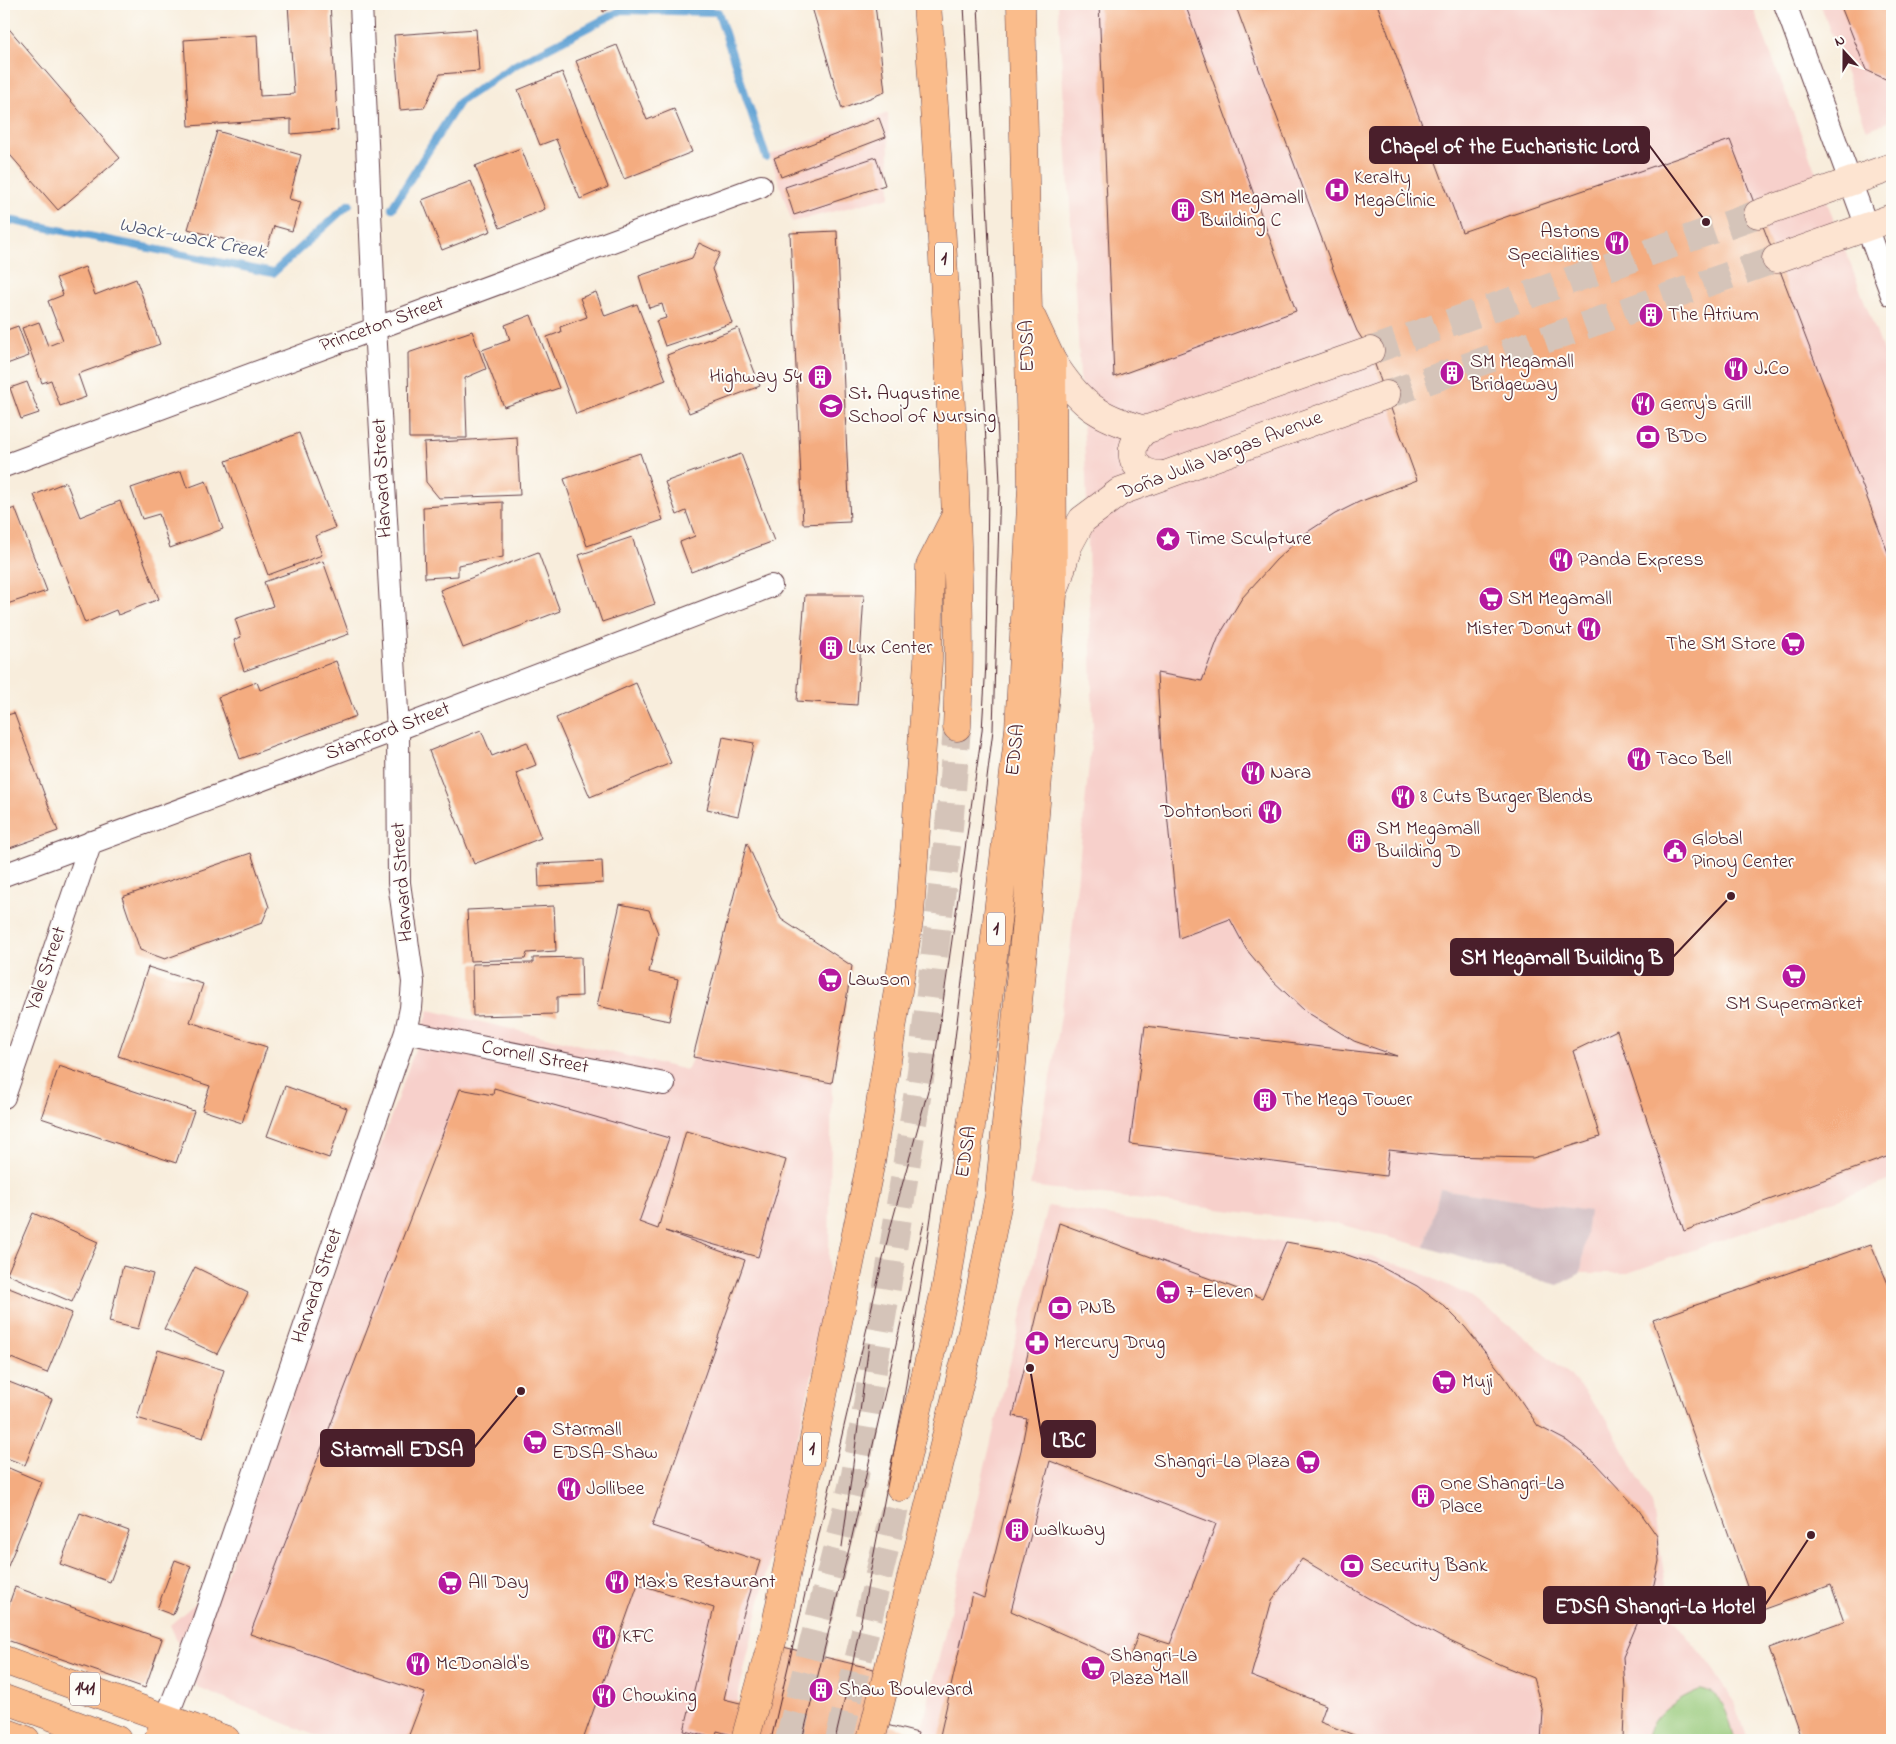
<svg xmlns="http://www.w3.org/2000/svg" width="1896" height="1744" font-family="'Indie Flower',sans-serif">
<style>
.built{fill:#f7d0cb}
.industrial{fill:#d2bec2}
.green{fill:#96c979;stroke:#707452}
.lines{fill:none;stroke-linecap:round;stroke-linejoin:round}
.stream{stroke:#61a2d4;stroke-width:8}
.building{fill:#f4ac80;fill-rule:evenodd}
.secondary-tunnel{stroke:#d5c4b9;stroke-width:28;stroke-dasharray:28 14;stroke-linecap:butt}
.trunk-tunnel{stroke:#d5c4b9;stroke-width:28;stroke-dasharray:28 14;stroke-linecap:butt}
.minor-casing{stroke:#643e46;stroke-width:24}
.secondary-casing{stroke:#643e46;stroke-width:29}
.primary-casing{stroke:#643e46;stroke-width:29}
.trunk-casing{stroke:#643e46;stroke-width:29}
.minor{stroke:#fff;stroke-width:22}
.secondary{stroke:#fde4d1;stroke-width:28}
.primary{stroke:#fabc8b;stroke-width:28}
.trunk{stroke:#fabc8b;stroke-width:28}
.tram{stroke:#4a1f2b;stroke-width:1}
.labels{text-anchor:middle;dominant-baseline:central;stroke-width:4;stroke-linejoin:round;paint-order:stroke}
.shield{fill:#fdfcf7;stroke:#806168;stroke-width:1}
.shield-label{font-size:19px;font-weight:bold;fill:#4a1f2b}
.poi-label{font-size:20px;fill:#4a1f2b;stroke:#fdfcf7;text-anchor:start}
.street-label{font-size:20px;fill:#4a1f2b;stroke:#fdfcf7}
.water-label{font-size:21px;font-style:italic;fill:#545a77;stroke:#fdfcf7}
.leader{fill:none;stroke:#4a1f2b;stroke-width:2}
.callout-dot{fill:#4a1f2b;stroke:#fdfcf7;stroke-width:2}
.callout{fill:#4a1f2b;stroke:#4a1f2b;stroke-width:2}
.callout-label{font-size:21px;text-anchor:middle;font-weight:bold;fill:#fff}
</style>
<rect width="100%" height="100%" fill="#fdfcf7"/>
<filter id="ink" filterUnits="userSpaceOnUse"><feTurbulence type="fractalNoise" baseFrequency=".02" numOctaves="2"/><feDisplacementMap in="SourceGraphic" scale="10" xChannelSelector="R" yChannelSelector="G"/><feConvolveMatrix kernelMatrix="1 2 1 2 8 2 1 2 1" color-interpolation-filters="sRGB"/></filter>
<filter id="wash" filterUnits="userSpaceOnUse"><feTurbulence type="fractalNoise" baseFrequency=".0096" numOctaves="4" result="noise"/><feDisplacementMap in="SourceGraphic" scale="20" xChannelSelector="R" yChannelSelector="G"/><feGaussianBlur stdDeviation="1.12" result="paint"/><feColorMatrix in="noise" values="0 0 0 0 0 0 0 0 0 0 0 0 0 0 0 0 0 1.4 0 .05"/><feComposite in="paint" operator="in"/></filter>
<g filter="url(#wash)">
<rect width="100%" height="100%" fill="#f8eddc"/>
<path class="built" d="M1058 4H1752L1892 374V1180L1628 1273H1581L1588 1211 1440 1189 1425 1247 1339 1224 1030 1186 1058 1035 1070 952 1093 725 1086 474Z
M1820 4H1892V120L1867 130Z
M888 113 890 197 792 222 770 155Z
M429 1010 687 1070 693 1057 832 1083 828 1307 728 1740H326L198 1688 170 1625 226 1577Z
M1048 1206 1368 1256 1411 1268 1468 1295 1522 1335 1569 1374 1607 1419 1652 1504 1672 1618 1707 1661 1735 1702 1748 1740H919Z"/>
<path class="industrial" d="M1440 1189 1589 1211 1581 1273 1558 1285 1425 1247Z"/>
<path class="green" d="M1702 1689C1726 1695 1729 1719 1735 1740H1647C1647 1717 1683 1695 1702 1689Z"/>
<g class="lines">
<path class="stream" d="M392 208 459 102 515 65 622 10 718 12 766 157
M4 219 273 273 349 204"/>
</g>
<g id="blocks">
<path class="building" d="M288 4H330L338 130 291 134V119L189 126 184 40 257 35 260 96 294 94Z
M603 4H618L603 12Z
M811 4H875L885 92 842 109Z
M1099 4H1185L1296 311 1114 377Z
M1235 4H1377L1462 232 1730 140 1892 563V1155L1684 1231 1617 1030 1573 1051 1600 1137 1533 1158 1444 1156 1389 1150 1386 1176 1130 1144 1145 1026 1397 1056 1354 1041 1305 1011 1271 979 1246 949 1230 919 1179 938 1161 750 1157 673 1202 681 1219 636 1242 598 1276 560 1306 533 1335 514 1359 502 1417 480 1370 351 1357 331 1349 312Z
M1840 4H1892V82L1866 70Z
M4 23 120 158 58 210 4 148Z
M476 29 479 71 440 74 424 108 400 110 394 35Z
M617 45 647 120 674 109 692 152 624 179 576 61Z
M562 72 608 187 580 199 556 139 540 145 518 90Z
M879 118 886 137 781 177 774 158Z
M217 131 301 155 289 199 301 202 292 231 274 226 266 251 188 229Z
M521 148 545 209 500 228 475 166Z
M876 157 885 185 794 215 785 187Z
M471 181 491 231 442 250 422 200Z
M837 231 850 522 803 524 790 233Z
M699 243 720 253 712 269 732 323 665 346 656 321 666 318 662 304 649 308 639 276 692 258Z
M85 267 95 295 136 279 160 344 78 374 86 397 60 406 51 380 42 383 22 328 39 322 48 346 63 340 48 301 63 295 56 278Z
M596 292 605 316 637 304 666 380 576 414 547 337 561 332 560 327 587 317 580 298Z
M531 315 559 388 504 407 482 350 510 340 505 325Z
M18 326 29 356 4 365V331Z
M738 328 760 386 689 413 667 355Z
M472 331 486 369 465 378 467 438H409L408 353Z
M27 382 39 413 21 419 10 388Z
M299 433 335 528 315 536 322 555 268 575 226 461Z
M517 437 520 495 439 498 426 482 424 443Z
M640 453 663 520 587 546 564 479Z
M741 454 774 541 691 572 680 542 695 536 686 511 677 515 665 482Z
M181 471 187 488 206 481 223 529 170 548 159 514 142 519 131 488Z
M66 482 80 517 120 501 159 599 118 615 116 610 85 623 34 495Z
M503 502V557L458 565V576L425 578 423 507Z
M15 508 47 591 4 605V512Z
M632 537 655 604 602 622 579 555Z
M538 552 560 611 463 648 440 590Z
M323 561 349 634 244 671 234 640 241 637 235 619 273 606 264 582Z
M805 595H864L857 705 797 701Z
M336 661 356 716 240 759 218 697 257 682 260 690Z
M636 683 671 763 590 797 556 718Z
M14 713 58 831 7 849 4 840V716Z
M481 730 492 756 527 742 536 765 516 773 541 838 474 864 429 751Z
M723 737 754 743 738 816 707 809Z
M747 843 781 919 852 966 832 1083 693 1057Z
M251 853 269 907 262 923 165 959 140 950 122 897Z
M602 861 603 883 539 887 538 864Z
M620 904 649 910 658 933 649 972 678 979 669 1021 597 1006Z
M554 906 556 951 527 953 525 959 470 961 467 910Z
M581 957 582 996 557 997V1014L473 1016 472 964 533 963V958Z
M148 967 203 984 190 1022 267 1047 242 1123 202 1110 210 1086 118 1056Z
M59 1066 194 1111 176 1163 41 1118Z
M285 1086 347 1108 329 1158 267 1136Z
M494 1088 669 1138 639 1222 658 1229 686 1131 786 1160 758 1257 665 1231 745 1260 652 1526 760 1561 743 1616 724 1699 760 1708 775 1645 882 1671 871 1721 918 1733 916 1740H751L717 1731 715 1738 684 1731 714 1608 638 1584 583 1740H407L425 1693 250 1634 460 1089 493 1095Z
M33 1213 98 1242 72 1302 7 1274Z
M1059 1223 1262 1298 1286 1242 1336 1251 1379 1266 1417 1286 1444 1306 1465 1327 1504 1376 1538 1426 1567 1441 1594 1462 1638 1509 1657 1536 1659 1561 1654 1584 1623 1657 1625 1689 1623 1740H1541L1543 1712 1533 1678 1501 1665 1441 1637 1368 1598 1302 1559 1272 1600 1251 1676 1326 1705 1320 1722 1367 1740H939L972 1593 984 1598 1021 1450 1027 1419 1013 1416ZM1050 1461 1216 1524 1170 1644 1138 1634 1128 1663 1011 1611Z
M1871 1244 1892 1293V1740H1802L1769 1648 1844 1621 1831 1585 1756 1612 1653 1320Z
M123 1266 153 1274 138 1329 109 1322Z
M195 1267 248 1293 217 1354 164 1329Z
M4 1286 72 1313 47 1373 4 1355Z
M158 1350 224 1370 203 1438 137 1418Z
M4 1380 52 1399 25 1465 4 1457Z
M4 1466 42 1482 4 1576Z
M80 1513 129 1531 110 1582 60 1564Z
M175 1560 191 1566 173 1615 157 1609Z
M15 1587 162 1639 145 1688 4 1639V1618Z"/>
</g>
</g>
<g filter="url(#ink)">
<use href="#blocks" fill-opacity="0" stroke="#643e46" stroke-width="1"/>
<g class="lines">
<path class="secondary-tunnel" d="M1370 351 1758 214
M1386 395 1776 259"/>
<path class="trunk-tunnel" d="M789 1740 855 1475 885 1300 921 1072 949 828 957 727
M839 1740 900 1487"/>
<defs>
<path id="minor" d="M1785 4 1892 295
M4 466 761 186
M4 875 398 729 771 586
M406 1032 664 1084
M4 1097 91 842
M166 1719 201 1628 406 1032 411 1008 413 982 399 883 398 729 375 327 361 4"/>
<path id="secondary" d="M1758 214 1892 167
M1776 259 1892 218
M1052 361C1079 403 1096 417 1145 430L1370 351
M1145 430C1122 450 1133 475 1162 475
M1056 586 1068 546 1082 520 1121 491 1386 395"/>
<path id="primary" d="M4 1660 226 1740
M4 1699 117 1740
M4 1732 26 1740
M158 1740 166 1719"/>
<path id="trunk" d="M927 4C937 138 944 272 951 407 956 514 962 620 957 727
M900 1487 947 1282 981 1061 1019 729 1032 487 1021 4
M745 1740 774 1634 872 1156 910 914 928 661 930 566 956 515
M871 1740 972 1332 999 1196 1028 900 1053 595 1052 361 1031 316"/>
</defs>
<use href="#minor" class="minor-casing"/>
<use href="#secondary" class="secondary-casing"/>
<use href="#primary" class="primary-casing"/>
<use href="#trunk" class="trunk-casing"/>
<use href="#minor" class="minor"/>
<use href="#secondary" class="secondary"/>
<use href="#primary" class="primary"/>
<use href="#trunk" class="trunk"/>
<path class="tram" d="M842 1547 869 1344
M771 1740 889 1233 933 1072 982 731 986 663 988 484 964 4
M802 1740 851 1541 924 1222
M835 1740 852 1667 903 1404 942 1144 993 730 1000 483 978 4"/>
</g>
</g>
<defs>
<symbol id="hospital-disc" viewBox="-11 -11 22 22"><circle r="9.5" fill="#b5179e" stroke="#fdfcf7"/><path d="M-5-5h3v3.5h4V-5h3V5h-3V1.5h-4V5h-3Z" fill="#fff"/></symbol>
<symbol id="building-disc" viewBox="-11 -11 22 22"><circle r="9.5" fill="#b5179e" stroke="#fdfcf7"/><path d="M-4-6H4V6H1V3H-1V6H-4ZM-2.5-4.3h1.7v1.8h-1.7ZM.8-4.3h1.7v1.8H.8ZM-2.5-1h1.7V.8h-1.7ZM.8-1h1.7V.8H.8Z" fill="#fff"/></symbol>
<symbol id="restaurant-disc" viewBox="-11 -11 22 22"><circle r="9.5" fill="#b5179e" stroke="#fdfcf7"/><path d="M-5-6h1v4h1v-4h1v4h1v-4h1v5L-1.5 .5V6h-2V.5L-5-1ZM5-6V6H3V1.5H1.5Q1.5-4 5-6Z" fill="#fff"/></symbol>
<symbol id="university-disc" viewBox="-11 -11 22 22"><circle r="9.5" fill="#b5179e" stroke="#fdfcf7"/><path d="M0-5L7-2L0 1L-7-2ZM-4 1L0 2.5L4 1V4Q0 6-4 4Z" fill="#fff"/></symbol>
<symbol id="bank-disc" viewBox="-11 -11 22 22"><circle r="9.5" fill="#b5179e" stroke="#fdfcf7"/><path d="M-6-4H6V4H-6ZM0-2.3a2.3 2.3 0 1 0 0 4.6a2.3 2.3 0 1 0 0-4.6Z" fill="#fff"/></symbol>
<symbol id="sight-disc" viewBox="-11 -11 22 22"><circle r="9.5" fill="#b5179e" stroke="#fdfcf7"/><path d="M0-6L1.8-2.2L6-1.7L2.9 1.2L3.7 5.4L0 3.3L-3.7 5.4L-2.9 1.2L-6-1.7L-1.8-2.2Z" fill="#fff"/></symbol>
<symbol id="supermarket-disc" viewBox="-11 -11 22 22"><circle r="9.5" fill="#b5179e" stroke="#fdfcf7"/><path d="M-6-5.5h2.5l.6 2H6L4.5 2H-2.5L-4.4-4H-6ZM-1.5 3.2a1.3 1.3 0 1 0 .1 0ZM3 3.2a1.3 1.3 0 1 0 .1 0Z" fill="#fff"/></symbol>
<symbol id="civic-disc" viewBox="-11 -11 22 22"><circle r="9.5" fill="#b5179e" stroke="#fdfcf7"/><path d="M-.6-6.5H3V-4.5H.6V-3L4-1V1h2V6H-6V1h2V-1L-.6-3ZM-1.2 2.5V6h2.4V2.5Z" fill="#fff"/></symbol>
<symbol id="pharmacy-disc" viewBox="-11 -11 22 22"><circle r="9.5" fill="#b5179e" stroke="#fdfcf7"/><path d="M-2-6h4v4h4v4h-4v4h-4v-4h-4v-4h4Z" fill="#fff"/></symbol>
</defs>
<g fill-rule="evenodd">
<use href="#hospital-disc" x="1323" y="176" width="28" height="28"/>
<use href="#building-disc" x="1169" y="196" width="28" height="28"/>
<use href="#restaurant-disc" x="1603" y="229" width="28" height="28"/>
<use href="#building-disc" x="1637" y="301" width="28" height="28"/>
<use href="#restaurant-disc" x="1722" y="355" width="28" height="28"/>
<use href="#building-disc" x="1438" y="359" width="28" height="28"/>
<use href="#building-disc" x="806" y="363" width="28" height="28"/>
<use href="#restaurant-disc" x="1629" y="390" width="28" height="28"/>
<use href="#university-disc" x="817" y="392" width="28" height="28"/>
<use href="#bank-disc" x="1634" y="423" width="28" height="28"/>
<use href="#sight-disc" x="1154" y="525" width="28" height="28"/>
<use href="#restaurant-disc" x="1547" y="546" width="28" height="28"/>
<use href="#supermarket-disc" x="1477" y="585" width="28" height="28"/>
<use href="#restaurant-disc" x="1575" y="615" width="28" height="28"/>
<use href="#supermarket-disc" x="1779" y="630" width="28" height="28"/>
<use href="#building-disc" x="817" y="634" width="28" height="28"/>
<use href="#restaurant-disc" x="1625" y="745" width="28" height="28"/>
<use href="#restaurant-disc" x="1239" y="759" width="28" height="28"/>
<use href="#restaurant-disc" x="1389" y="783" width="28" height="28"/>
<use href="#restaurant-disc" x="1256" y="798" width="28" height="28"/>
<use href="#building-disc" x="1345" y="827" width="28" height="28"/>
<use href="#civic-disc" x="1661" y="837" width="28" height="28"/>
<use href="#supermarket-disc" x="1780" y="962" width="28" height="28"/>
<use href="#supermarket-disc" x="816" y="966" width="28" height="28"/>
<use href="#building-disc" x="1251" y="1086" width="28" height="28"/>
<use href="#supermarket-disc" x="1154" y="1278" width="28" height="28"/>
<use href="#bank-disc" x="1046" y="1294" width="28" height="28"/>
<use href="#pharmacy-disc" x="1023" y="1329" width="28" height="28"/>
<use href="#supermarket-disc" x="1430" y="1368" width="28" height="28"/>
<use href="#supermarket-disc" x="521" y="1428" width="28" height="28"/>
<use href="#supermarket-disc" x="1294" y="1448" width="28" height="28"/>
<use href="#restaurant-disc" x="555" y="1475" width="28" height="28"/>
<use href="#building-disc" x="1409" y="1482" width="28" height="28"/>
<use href="#building-disc" x="1003" y="1516" width="28" height="28"/>
<use href="#bank-disc" x="1338" y="1552" width="28" height="28"/>
<use href="#restaurant-disc" x="603" y="1568" width="28" height="28"/>
<use href="#supermarket-disc" x="436" y="1569" width="28" height="28"/>
<use href="#restaurant-disc" x="590" y="1623" width="28" height="28"/>
<use href="#restaurant-disc" x="404" y="1650" width="28" height="28"/>
<use href="#supermarket-disc" x="1079" y="1654" width="28" height="28"/>
<use href="#building-disc" x="807" y="1676" width="28" height="28"/>
<use href="#restaurant-disc" x="590" y="1682" width="28" height="28"/>
</g>
<g class="labels">
<g class="shield">
<rect x="935" y="242.5" width="18" height="33" rx="4"/>
<rect x="987" y="912.5" width="18" height="33" rx="4"/>
<rect x="803" y="1432.5" width="18" height="33" rx="4"/>
<rect x="70" y="1672.5" width="30" height="33" rx="4"/>
</g>
<g class="shield-label">
<text x="944" y="259">1</text>
<text x="996" y="929">1</text>
<text x="812" y="1449">1</text>
<text x="85" y="1689">141</text>
</g>
<g class="poi-label">
<text x="1354" y="178">Keralty<tspan x="1354" dy="23">MegaClinic</tspan></text>
<text x="1200" y="198">SM Megamall<tspan x="1200" dy="23">Building C</tspan></text>
<text x="1600" y="232" text-anchor="end">Astons<tspan x="1600" dy="23">Specialities</tspan></text>
<text x="1668" y="315">The Atrium</text>
<text x="1470" y="362">SM Megamall<tspan x="1470" dy="23">Bridgeway</tspan></text>
<text x="1754" y="369">J.Co</text>
<text x="802" y="377" text-anchor="end">Highway 54</text>
<text x="848" y="394">St. Augustine<tspan x="848" dy="23">School of Nursing</tspan></text>
<text x="1660" y="404">Gerry's Grill</text>
<text x="1666" y="437">BDO</text>
<text x="1186" y="539">Time Sculpture</text>
<text x="1578" y="560">Panda Express</text>
<text x="1508" y="599">SM Megamall</text>
<text x="1572" y="629" text-anchor="end">Mister Donut</text>
<text x="1776" y="644" text-anchor="end">The SM Store</text>
<text x="848" y="648">Lux Center</text>
<text x="1656" y="759">Taco Bell</text>
<text x="1270" y="773">Nara</text>
<text x="1420" y="797">8 Cuts Burger Blends</text>
<text x="1252" y="812" text-anchor="end">Dohtonbori</text>
<text x="1376" y="829">SM Megamall<tspan x="1376" dy="23">Building D</tspan></text>
<text x="1692" y="839">Global<tspan x="1692" dy="23">Pinoy Center</tspan></text>
<text x="848" y="980">Lawson</text>
<text x="1794" y="1004" text-anchor="middle">SM Supermarket</text>
<text x="1282" y="1100">The Mega Tower</text>
<text x="1186" y="1292">7-Eleven</text>
<text x="1078" y="1308">PNB</text>
<text x="1054" y="1343">Mercury Drug</text>
<text x="1462" y="1382">Muji</text>
<text x="552" y="1430">Starmall<tspan x="552" dy="23">EDSA-Shaw</tspan></text>
<text x="1290" y="1462" text-anchor="end">Shangri-La Plaza</text>
<text x="1440" y="1484">One Shangri-La<tspan x="1440" dy="23">Place</tspan></text>
<text x="586" y="1489">Jollibee</text>
<text x="1034" y="1530">walkway</text>
<text x="1370" y="1566">Security Bank</text>
<text x="634" y="1582">Max's Restaurant</text>
<text x="468" y="1583">All Day</text>
<text x="622" y="1637">KFC</text>
<text x="1110" y="1656">Shangri-La<tspan x="1110" dy="23">Plaza Mall</tspan></text>
<text x="436" y="1664">McDonald's</text>
<text x="838" y="1690">Shaw Boulevard</text>
<text x="622" y="1696">Chowking</text>
</g>
<g class="street-label">
<text transform="translate(382 325) rotate(-20)">Princeton Street</text>
<text transform="translate(1028 346) rotate(-91)">EDSA</text>
<text transform="translate(1221 456) rotate(-21)">Doña Julia Vargas Avenue</text>
<text transform="translate(383 478) rotate(-93)">Harvard Street</text>
<text transform="translate(388 732) rotate(-21)">Stanford Street</text>
<text transform="translate(1016 750) rotate(-84)">EDSA</text>
<text transform="translate(403 882) rotate(-94)">Harvard Street</text>
<text transform="translate(47 969) rotate(-71)">Yale Street</text>
<text transform="translate(535 1058) rotate(11)">Cornell Street</text>
<text transform="translate(967 1152) rotate(-81)">EDSA</text>
<text transform="translate(318 1286) rotate(-71)">Harvard Street</text>
</g>
<g class="water-label">
<text transform="translate(192 239) rotate(11)">Wack-wack Creek</text>
</g>
</g>
<path class="leader" d="M1706 222L1649 145M1731 896L1673 957M1030 1368L1042 1439M521 1391L474 1448M1811 1535L1765 1605"/>
<g class="callout-dot">
<circle cx="1706" cy="222" r="5"/>
<circle cx="1731" cy="896" r="5"/>
<circle cx="1030" cy="1368" r="5"/>
<circle cx="521" cy="1391" r="5"/>
<circle cx="1811" cy="1535" r="5"/>
</g>
<g class="callout">
<rect x="1370" y="127" width="279" height="36" rx="5"/>
<rect x="1451" y="939" width="222" height="36" rx="5"/>
<rect x="1042" y="1421" width="53" height="36" rx="5"/>
<rect x="321" y="1430" width="153" height="36" rx="5"/>
<rect x="1544" y="1587" width="221" height="36" rx="5"/>
</g>
<g class="callout-label">
<text x="1510" y="153">Chapel of the Eucharistic Lord</text>
<text x="1562" y="964">SM Megamall Building B</text>
<text x="1069" y="1447">LBC</text>
<text x="397" y="1456">Starmall EDSA</text>
<text x="1655" y="1613">EDSA Shangri-La Hotel</text>
</g>
<rect width="1896" height="1744" fill="none" stroke="#fdfcf7" stroke-width="20"/>
<g transform="translate(1844 52) rotate(339)" stroke="#fdfcf7" stroke-width="4" paint-order="stroke">
<path d="M0-4L9 19L0 12L-9 19Z" fill="#4a1f2b"/>
<text y="-8" font-size="14" font-weight="bold" text-anchor="middle" fill="#4a1f2b">N</text>
</g>
</svg>
